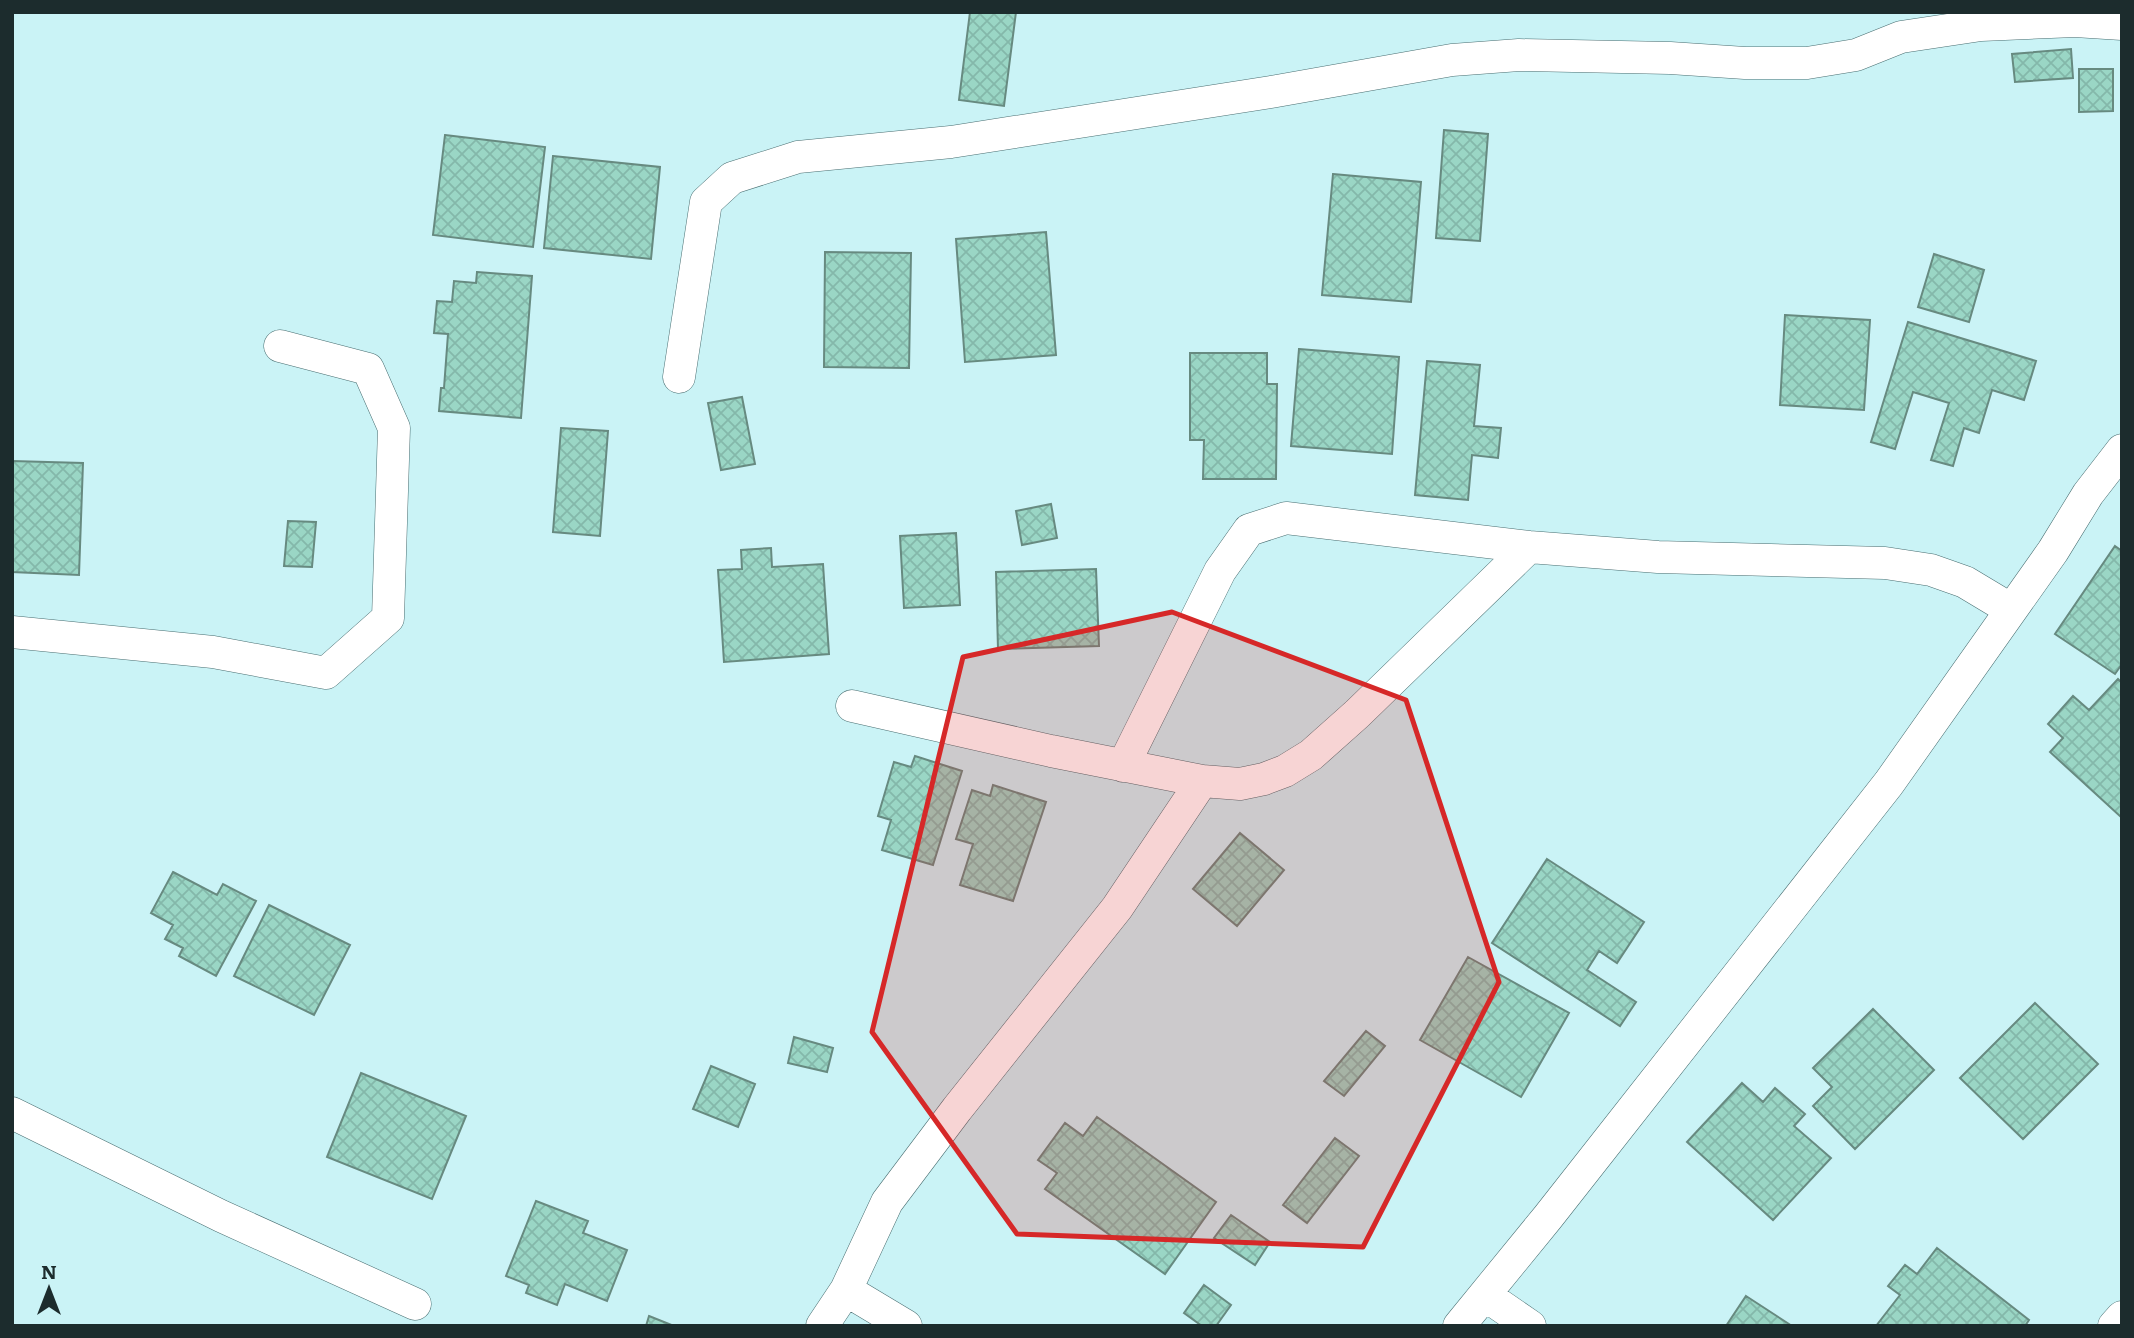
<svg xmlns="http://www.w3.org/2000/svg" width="2134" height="1338" viewBox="0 0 2134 1338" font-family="Literata,serif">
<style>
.building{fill:url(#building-cross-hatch);stroke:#678a80;stroke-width:2}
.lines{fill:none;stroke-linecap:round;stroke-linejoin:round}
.street-casing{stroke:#496e71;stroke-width:33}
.street{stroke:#fff;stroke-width:32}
.marked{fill:#d62828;fill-opacity:0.2;stroke:#d62828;stroke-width:5;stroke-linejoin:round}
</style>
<defs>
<pattern id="building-cross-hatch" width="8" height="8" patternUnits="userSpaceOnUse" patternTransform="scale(1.75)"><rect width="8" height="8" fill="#9ad6c5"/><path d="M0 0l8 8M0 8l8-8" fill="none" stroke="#84b8aa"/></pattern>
</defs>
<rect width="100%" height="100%" fill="#caf3f6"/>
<path class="building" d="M970,12H1016L1004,106L959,100Z
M2071,49L2073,78L2015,82L2012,54Z
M2079,69H2113V111L2079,112Z
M1444,130L1488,134L1480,241L1436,238Z
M445,135L545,147L533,247L433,235Z
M553,156L660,167L651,259L544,248Z
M1333,174L1421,182L1411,302L1322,295Z
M1046,232L1056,355L965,362L956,239Z
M825,252L911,253L909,368L824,367Z
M1934,254L1984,270L1969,322L1918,307Z
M477,272L532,276L521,418L439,411L441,388H444L448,334L434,333L437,301L452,302L454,281L476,283Z
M1785,315L1870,320L1864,410L1780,405Z
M1908,322L2036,361L2024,400L1992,390L1979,433L1964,428L1953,466L1931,460L1949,403L1913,392L1895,449L1871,442Z
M1299,349L1399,357L1392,454L1291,446Z
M1190,353H1267V384H1277L1276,479H1203L1204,440H1190Z
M1427,361L1480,365L1474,426L1501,428L1498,458L1472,455L1468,500L1415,495Z
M742,397L755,464L721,470L708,403Z
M561,428L608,431L600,536L553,532Z
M12,461L83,463L79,575L12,572Z
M1051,504L1057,538L1022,545L1016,511Z
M288,521L316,522L312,567L284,566Z
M956,533L960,605L904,608L900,536Z
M2115,546L2122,551V664L2115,674L2055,634Z
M771,548L772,567L823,564L829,654L724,662L718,570L742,569L741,550Z
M1096,569L1099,646L998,649L996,572Z
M2118,679L2122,683L2121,817L2050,752L2063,738L2048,724L2073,696L2089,710Z
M915,756L962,771L933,865L882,850L891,820L878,816L894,762L911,767Z
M993,785L1046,802L1013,901L960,885L973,844L956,839L972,790L990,796Z
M1240,833L1284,870L1237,926L1193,889Z
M1547,859L1644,922L1617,963L1599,951L1587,970L1636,1002L1620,1026L1492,943Z
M173,872L217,895L223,884L256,901L216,976L179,956L183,948L165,939L173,925L151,913Z
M269,905L350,945L314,1015L234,976Z
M1468,957L1569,1013L1521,1097L1420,1040Z
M2035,1003L2098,1064L2023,1139L1960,1078Z
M1873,1009L1934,1070L1855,1149L1813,1106L1832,1087L1813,1068Z
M1366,1031L1385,1046L1344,1096L1324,1081Z
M794,1037L833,1048L827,1072L788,1063Z
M711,1066L755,1084L738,1127L693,1109Z
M361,1073L466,1116L432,1199L327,1157Z
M1742,1083L1763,1102L1775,1088L1805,1114L1794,1126L1831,1158L1773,1220L1687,1142Z
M1097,1117L1216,1202L1165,1274L1045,1189L1057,1173L1038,1160L1065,1123L1083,1136Z
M1335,1138L1359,1156L1307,1223L1283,1205Z
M536,1201L588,1221L583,1233L627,1250L607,1301L565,1284L557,1305L526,1293L529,1285L506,1276Z
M1231,1215L1270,1242L1255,1265L1214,1238Z
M1937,1248L2029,1320L2025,1326H1876L1900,1295L1888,1286L1905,1265L1917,1274Z
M1204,1285L1231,1305L1216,1326H1202L1184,1313Z
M1746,1296L1792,1326H1726Z
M649,1316L674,1326H646Z"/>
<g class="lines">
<defs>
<path id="street" d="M679,377L706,202L732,178L798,157L951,142L1271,92L1452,60L1519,55L1670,58L1745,63H1807L1856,55L1901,37L1981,25L2075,21L2122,24
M12,632L213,652L326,673L388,618L394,428L368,369L280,346
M852,706L1051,751L1202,781L1240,784L1264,779L1285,771L1311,755L1357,714L1529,547
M1123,766L1220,571L1249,530L1286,518L1529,547L1658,557L1885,563L1931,570L1965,582L2010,609
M12,1113L221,1216L415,1304
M846,1290L906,1326
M1485,1295L1530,1326
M822,1326L846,1290L887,1202L957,1109L1117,908L1202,781
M1459,1326L1548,1217L1889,783L2053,551L2088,494L2122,450
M2114,1326L2122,1317"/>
</defs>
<use href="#street" class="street-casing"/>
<use href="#street" class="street"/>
</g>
<path class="marked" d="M1172,612L1406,700L1499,982L1363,1247L1017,1234L872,1032L963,657Z"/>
<rect width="2134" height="1338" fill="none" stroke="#1c2c2d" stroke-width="28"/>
<g transform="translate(49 1289)" stroke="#caf3f6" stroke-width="5" paint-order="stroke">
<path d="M0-5L12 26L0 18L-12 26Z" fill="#1c2c2d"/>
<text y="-10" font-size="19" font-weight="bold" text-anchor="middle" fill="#1c2c2d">N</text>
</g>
</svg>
